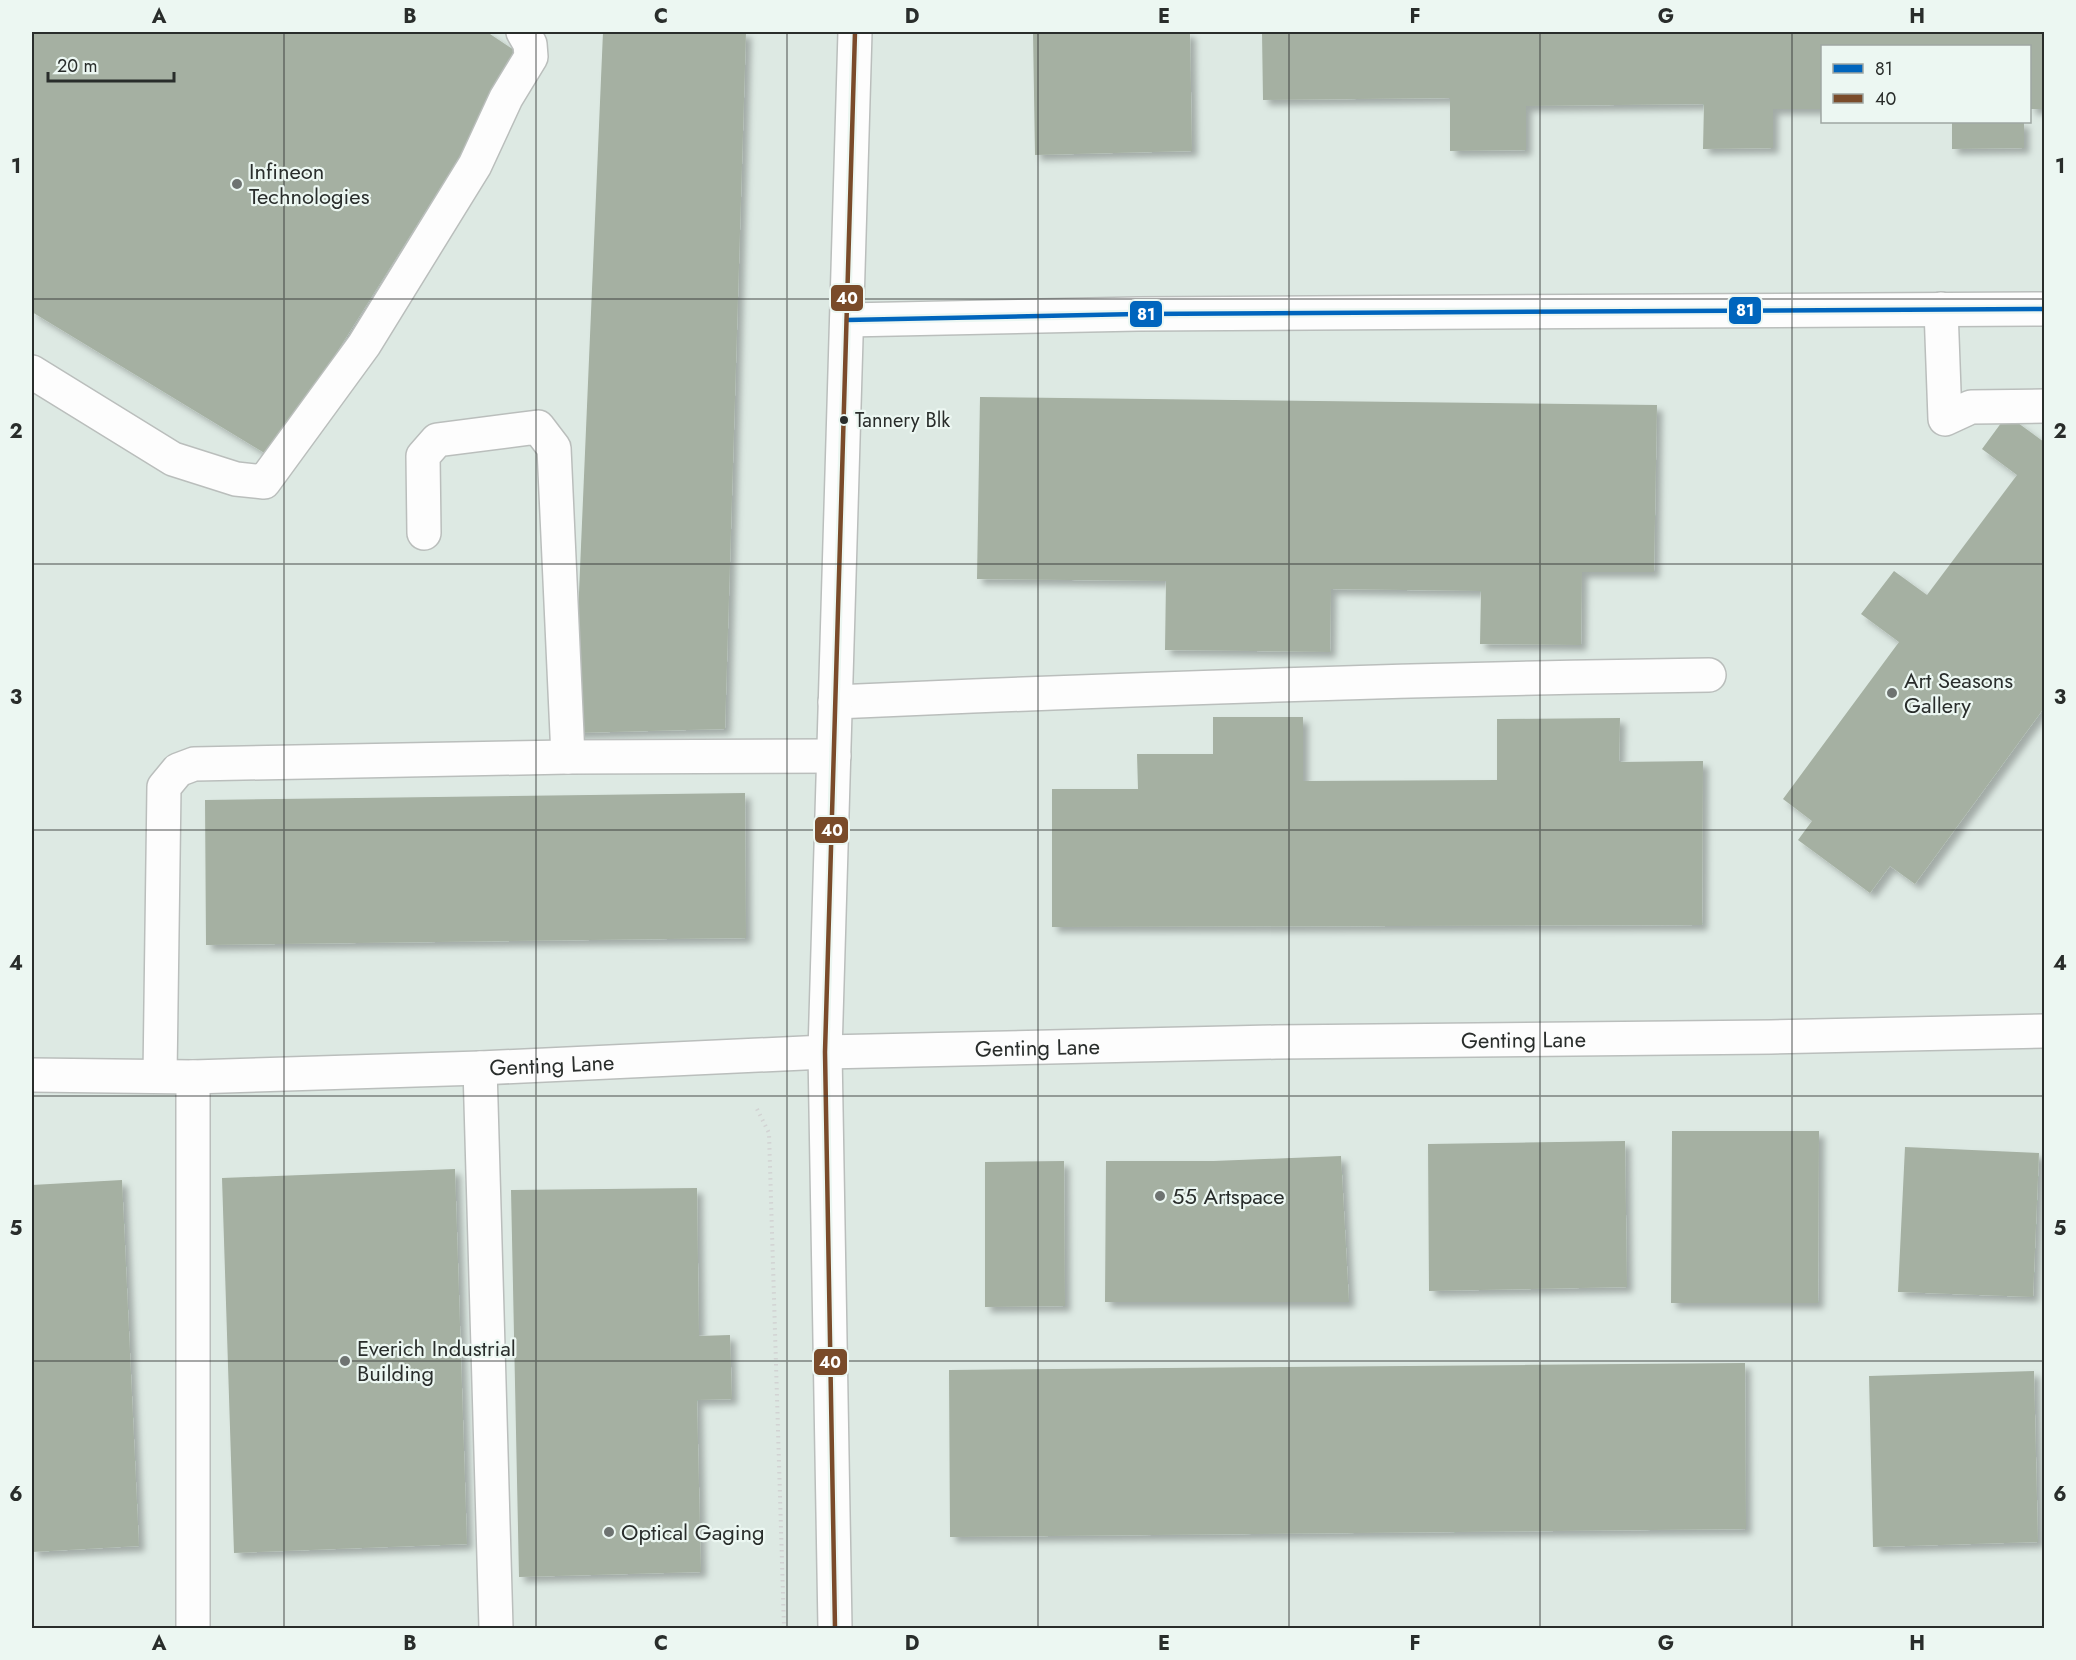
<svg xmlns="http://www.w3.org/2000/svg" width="2076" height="1660" viewBox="0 0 2076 1660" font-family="Jost,sans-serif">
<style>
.built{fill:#dde9e3;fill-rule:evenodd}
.building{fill:#a5b0a2;filter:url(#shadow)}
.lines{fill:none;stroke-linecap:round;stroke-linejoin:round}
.minor-casing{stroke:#babebc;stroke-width:36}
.path{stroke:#d2d3d3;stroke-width:4;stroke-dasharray:1.5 4.5;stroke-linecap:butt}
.minor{stroke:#fdfdfd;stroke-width:33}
.bus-1-casing{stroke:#ecf7f2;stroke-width:9}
.bus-2-casing{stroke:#ecf7f2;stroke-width:9}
.bus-1{stroke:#0065bd;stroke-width:4.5}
.bus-2{stroke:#7a4b2a;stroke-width:4.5}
.grid{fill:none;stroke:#292d2b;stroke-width:1.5;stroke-opacity:0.55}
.poi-dot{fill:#6e7371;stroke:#ecf7f2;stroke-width:2}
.bus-dot{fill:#292d2b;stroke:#ecf7f2;stroke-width:2}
.labels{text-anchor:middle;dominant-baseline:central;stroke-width:4.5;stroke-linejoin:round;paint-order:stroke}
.bus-label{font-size:20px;fill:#292d2b;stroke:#ecf7f2;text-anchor:start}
.poi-label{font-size:22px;fill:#292d2b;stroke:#ecf7f2;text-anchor:start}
.street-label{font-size:22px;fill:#292d2b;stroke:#ecf7f2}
.line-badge{stroke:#ecf7f2;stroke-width:2}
.badge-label{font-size:16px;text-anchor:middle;font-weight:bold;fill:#fff}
.neatline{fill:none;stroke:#292d2b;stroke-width:2}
.grid-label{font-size:20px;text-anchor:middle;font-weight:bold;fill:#292d2b}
</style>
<defs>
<filter id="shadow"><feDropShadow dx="5.5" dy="5.5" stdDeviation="3" flood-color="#0004"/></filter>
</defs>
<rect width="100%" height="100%" fill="#eff4f2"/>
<path class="built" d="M32,32H2044V1628H32ZM1822,46H2030V122H1822Z"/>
<path class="building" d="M34,32H487L523,56L271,457L32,312V36Z
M603,32H746L725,729L573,733Z
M1033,32H1190L1192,151L1035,155Z
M1262,32H2044V109H2030V46H1822V109H1773V148L1703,149L1704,104L1526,106V150L1450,151V98L1263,100Z
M1952,122H2024V148L1952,149Z
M980,397L1657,405L1654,572H1582L1581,645L1480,644L1481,591L1331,589L1330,652L1165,650L1166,581L977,579Z
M2007,415L2044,442V708L1915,884L1890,866L1870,893L1798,840L1812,821L1783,799L1899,642L1861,614L1894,571L1927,595L2017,475L1982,449Z
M1213,717H1303V781L1497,780V719L1620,718L1619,762L1703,761L1702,925L1052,927V789H1138L1137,754H1213Z
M745,793L746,938L206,945L205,800Z
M1672,1131H1819L1818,1303H1671Z
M1625,1141L1627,1287L1429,1291L1428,1144Z
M1905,1147L2039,1153L2033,1297L1898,1292Z
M1341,1156L1349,1302H1105L1106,1161H1213Z
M1064,1161L1065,1306L985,1307V1162Z
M455,1169L467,1544L234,1553L222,1178Z
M122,1180L139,1546L32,1552V1185Z
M697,1188L699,1336L730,1335L732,1399L697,1400L701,1572L519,1577L511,1190Z
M1745,1363L1746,1529L950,1537L949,1370Z
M2034,1371L2038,1542L1873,1547L1869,1376Z"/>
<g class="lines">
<defs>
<g id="minor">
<path d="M1941,309L1945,419L1971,407L2044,406"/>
<path d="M847,320L1138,314L2044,309"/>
<path d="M32,372L173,459L236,479L264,482L364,345L475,165L506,98L531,57L530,44L523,32"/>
<path d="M424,533L423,456L437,440L538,427L554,448L568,757"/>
<path d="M835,702C1127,689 1417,679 1709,675"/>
<path d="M480,1068L496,1628"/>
<path id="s1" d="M32,1075L193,1077L480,1068L825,1052L1276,1042L1771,1037L2044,1031"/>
<path d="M160,1076L164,787L178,770L194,764L568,757L834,756"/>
<path d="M193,1077V1628"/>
<path d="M835,1628L825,1052L855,32"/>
</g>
</defs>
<use href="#minor" class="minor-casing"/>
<path class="path" d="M757,1109L769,1133L784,1628"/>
<use href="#minor" class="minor"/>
<defs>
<path id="bus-1" d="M847,320L1138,314L2044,309"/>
<path id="bus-2" d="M835,1628L825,1052L855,32"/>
</defs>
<use href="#bus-1" class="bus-1-casing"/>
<use href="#bus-2" class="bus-2-casing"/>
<use href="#bus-1" class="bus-1"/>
<use href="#bus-2" class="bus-2"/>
</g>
<path class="grid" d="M284,32V1628M536,32V1628M787,32V1628M1038,32V1628M1289,32V1628M1540,32V1628M1792,32V1628M32,299H2044M32,564H2044M32,830H2044M32,1096H2044M32,1361H2044"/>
<g class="poi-dot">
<circle cx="237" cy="184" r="6"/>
<circle cx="1892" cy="693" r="6"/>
<circle cx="1160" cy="1196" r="6"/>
<circle cx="345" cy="1361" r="6"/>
<circle cx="609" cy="1532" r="6"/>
</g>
<circle class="bus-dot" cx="844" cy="420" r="5"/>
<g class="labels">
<g class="bus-label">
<text x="855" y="420">Tannery Blk</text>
</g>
<g class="poi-label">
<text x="249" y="171">Infineon<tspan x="249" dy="25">Technologies</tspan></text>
<text x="1904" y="680">Art Seasons<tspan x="1904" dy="25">Gallery</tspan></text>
<text x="1172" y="1196">55 Artspace</text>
<text x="357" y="1348">Everich Industrial<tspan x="357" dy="25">Building</tspan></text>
<text x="621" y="1532">Optical Gaging</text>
</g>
<g class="street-label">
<text stroke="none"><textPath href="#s1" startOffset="1492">Genting Lane</textPath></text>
<text stroke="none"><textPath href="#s1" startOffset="1006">Genting Lane</textPath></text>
<text stroke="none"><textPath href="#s1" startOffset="520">Genting Lane</textPath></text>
</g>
</g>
<g class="line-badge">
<rect x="830" y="284" width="34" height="28" rx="6" fill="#7a4b2a"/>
<rect x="1728" y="296" width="34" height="29" rx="6" fill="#0065bd"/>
<rect x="1129" y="300" width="34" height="28" rx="6" fill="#0065bd"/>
<rect x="814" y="816" width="35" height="28" rx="6" fill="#7a4b2a"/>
<rect x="813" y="1348" width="35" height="28" rx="6" fill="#7a4b2a"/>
</g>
<g class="badge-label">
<text x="847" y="304">40</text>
<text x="1745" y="316">81</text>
<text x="1146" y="320">81</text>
<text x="832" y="836">40</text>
<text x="830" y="1368">40</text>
</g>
<rect width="2076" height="1660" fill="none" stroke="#ecf7f2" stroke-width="66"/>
<rect x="1821" y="45" width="210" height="78" fill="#ecf7f2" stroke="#9ea6a2" stroke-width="1.5"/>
<rect x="1833" y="64" width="30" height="9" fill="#0065bd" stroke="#9ea6a2" stroke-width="1.5"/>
<text x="1875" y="75" font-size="18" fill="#292d2b">81</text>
<rect x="1833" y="94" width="30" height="9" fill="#7a4b2a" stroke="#9ea6a2" stroke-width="1.5"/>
<text x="1875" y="105" font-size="18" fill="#292d2b">40</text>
<path d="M48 72v9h126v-9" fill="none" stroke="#292d2b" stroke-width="3"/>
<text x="57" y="72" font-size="18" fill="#292d2b" stroke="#ecf7f2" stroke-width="4.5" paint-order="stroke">20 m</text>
<rect x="33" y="33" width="2010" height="1594" class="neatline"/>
<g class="grid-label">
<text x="159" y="23">A</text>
<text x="410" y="23">B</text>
<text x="661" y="23">C</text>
<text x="912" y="23">D</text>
<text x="1164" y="23">E</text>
<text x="1415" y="23">F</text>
<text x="1666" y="23">G</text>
<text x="1917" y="23">H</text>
<text x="16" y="173">1</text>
<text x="2060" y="173">1</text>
<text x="16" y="438">2</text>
<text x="2060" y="438">2</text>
<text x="16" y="704">3</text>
<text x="2060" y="704">3</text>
<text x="16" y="970">4</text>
<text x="2060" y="970">4</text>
<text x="16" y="1235">5</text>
<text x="2060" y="1235">5</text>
<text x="16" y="1501">6</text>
<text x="2060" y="1501">6</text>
<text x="159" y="1650">A</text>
<text x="410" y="1650">B</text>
<text x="661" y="1650">C</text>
<text x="912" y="1650">D</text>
<text x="1164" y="1650">E</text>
<text x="1415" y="1650">F</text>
<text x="1666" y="1650">G</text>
<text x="1917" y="1650">H</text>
</g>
</svg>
